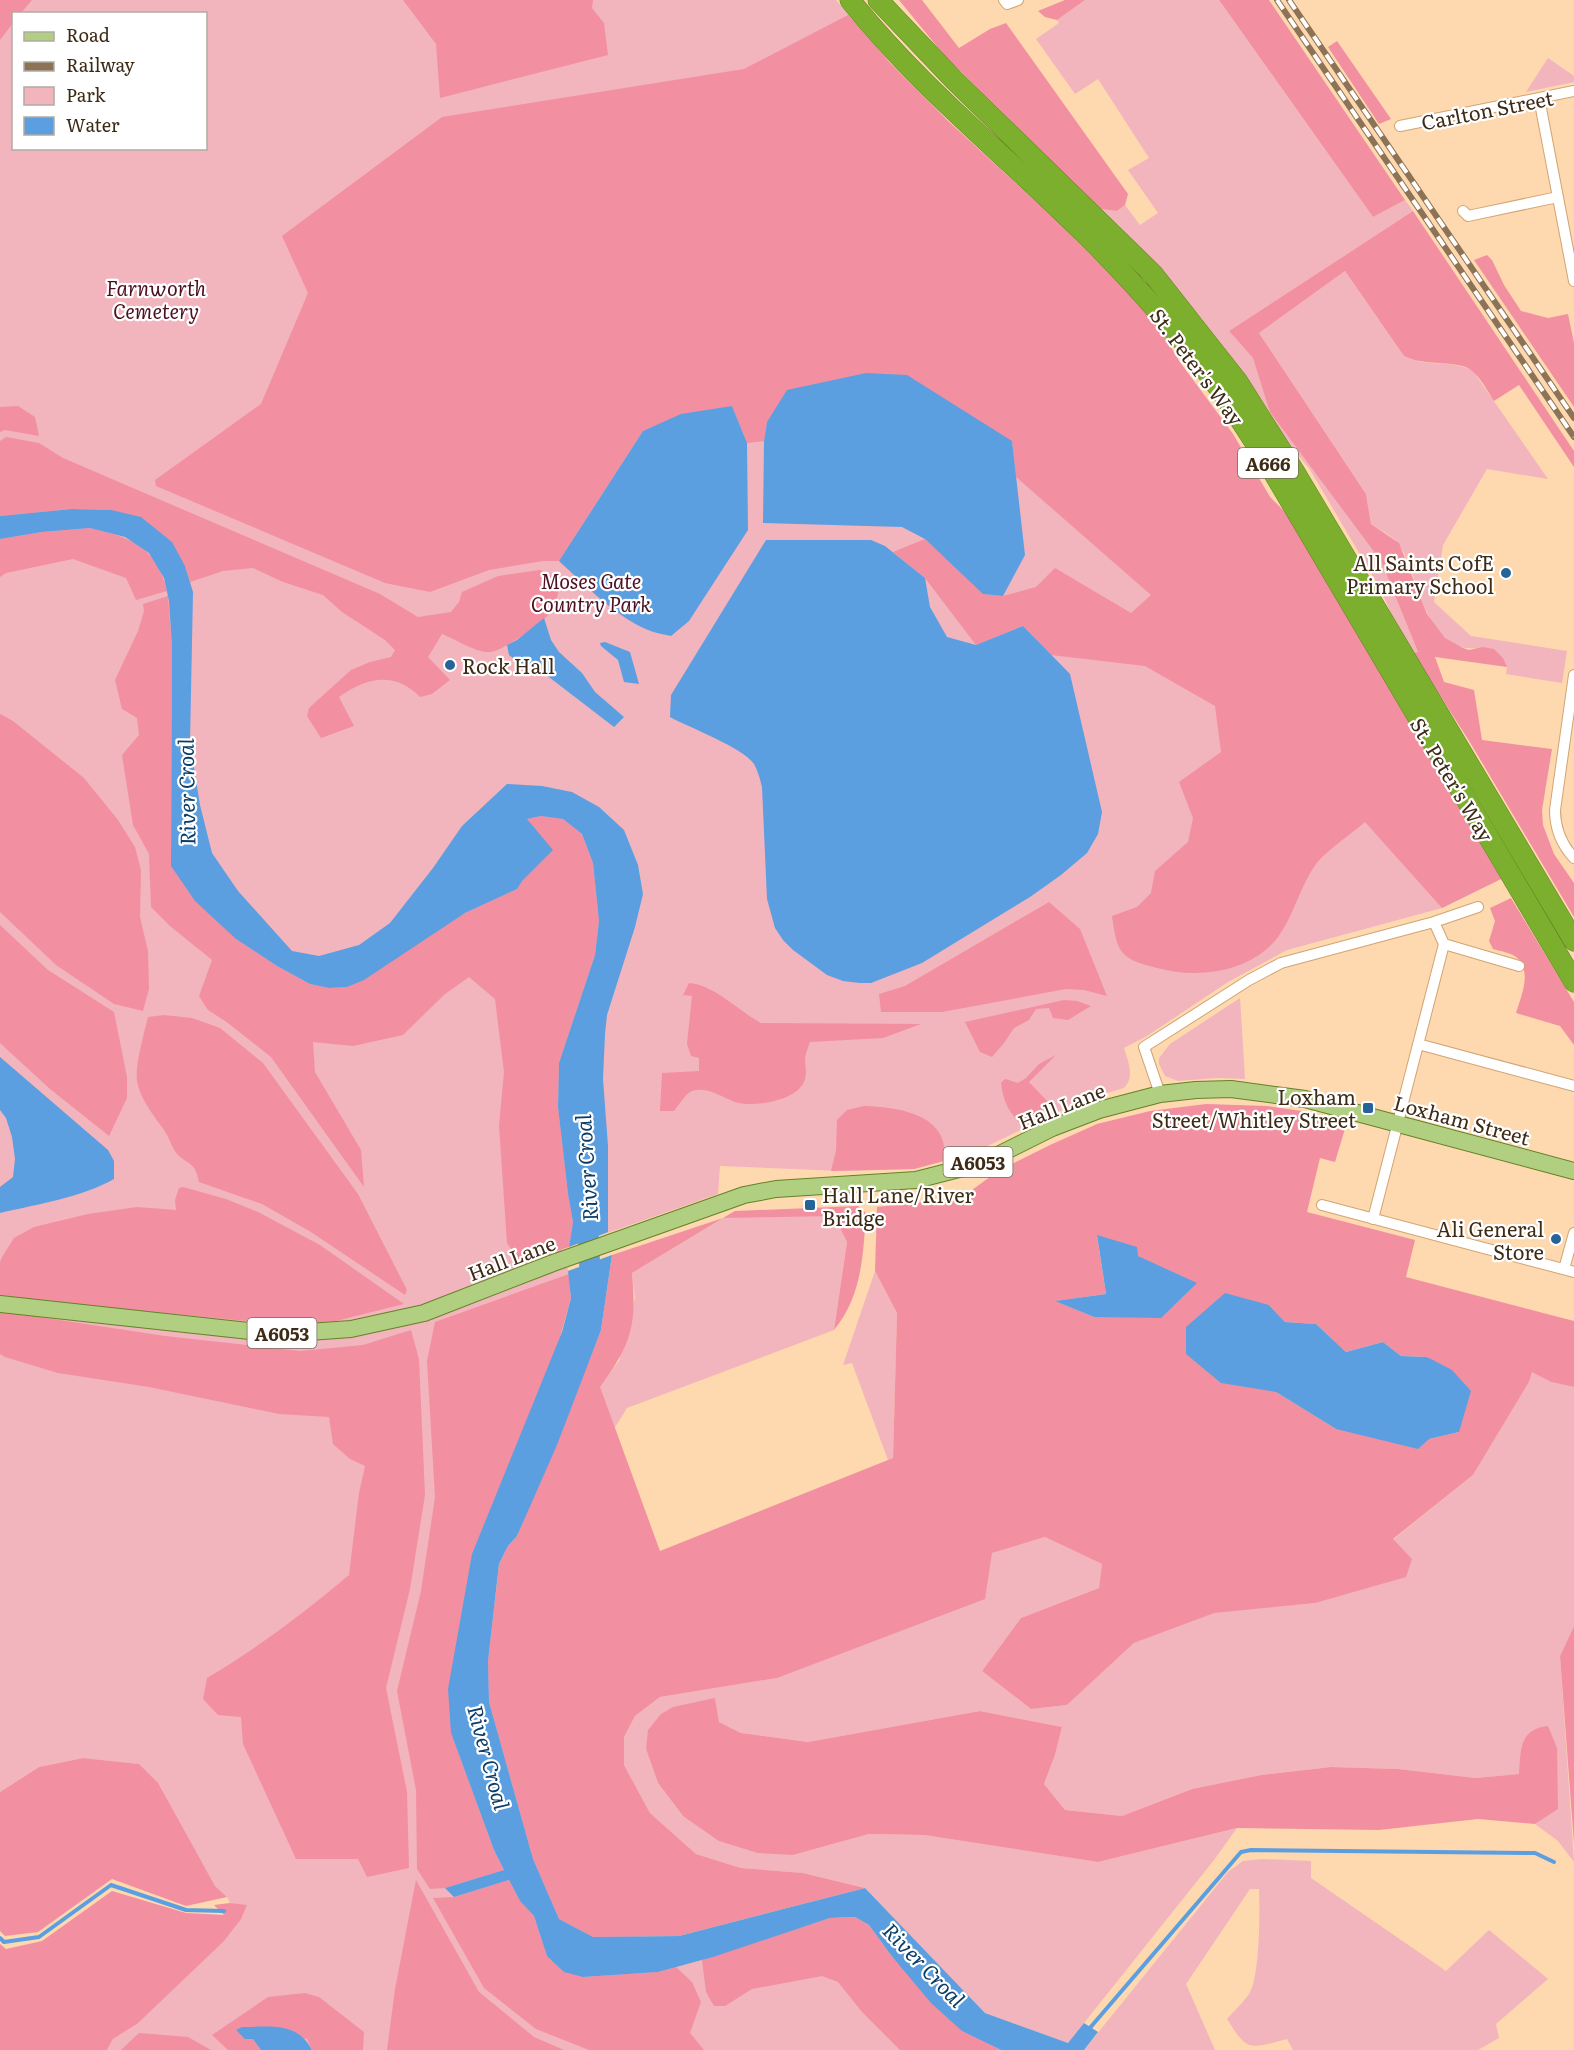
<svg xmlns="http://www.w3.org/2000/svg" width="1574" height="2050" viewBox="0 0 1574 2050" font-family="Literata,serif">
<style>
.green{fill:#f2b4bd;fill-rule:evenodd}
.forest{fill:#f290a1;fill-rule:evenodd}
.water{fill:#5b9fe1}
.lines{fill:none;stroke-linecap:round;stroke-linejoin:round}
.stream{stroke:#5b9fe1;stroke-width:4}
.river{stroke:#5b9fe1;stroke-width:21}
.street-casing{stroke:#d1a472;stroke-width:12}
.primary-casing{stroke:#668125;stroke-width:18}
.highway-casing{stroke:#668125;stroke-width:21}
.street{stroke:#fff;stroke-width:10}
.primary{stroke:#b0cf81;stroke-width:16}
.highway{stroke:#7caf2d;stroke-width:20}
.rail-casing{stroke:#8d7356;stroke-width:6}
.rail{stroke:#fff;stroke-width:4;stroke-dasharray:11;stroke-linecap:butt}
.poi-dot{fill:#266399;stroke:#fff;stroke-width:2}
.labels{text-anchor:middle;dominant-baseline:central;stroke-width:4.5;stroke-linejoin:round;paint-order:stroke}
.shield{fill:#fff;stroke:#776b5c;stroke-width:1.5}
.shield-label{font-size:18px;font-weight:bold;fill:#3d2b16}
.street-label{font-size:20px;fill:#3d2b16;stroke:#fff}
.park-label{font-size:20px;font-style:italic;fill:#4c1020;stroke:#fff}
.poi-label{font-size:20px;fill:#3d2b16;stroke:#fff;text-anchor:end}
.water-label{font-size:21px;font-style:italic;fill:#0a3d68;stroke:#fff}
</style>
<rect width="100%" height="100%" fill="#fed8af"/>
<path class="green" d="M0,0H836L891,64L948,121L1058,222L1160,328L1179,361L1233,434L1270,497L1291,518L1501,879L1442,908L1287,950L1228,982L1147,1036L1124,1048C1128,1061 1135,1077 1124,1088L1083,1100L975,1152L914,1169L841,1171L720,1166L718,1194L562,1249L569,1274L472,1554L658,1972L713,1957L830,1918L995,2048L1001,2050H107L113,2039L137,2024L247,1906L230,1903L227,1897L215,1886L188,1839L138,1764L83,1758L39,1767L0,1792ZM14,14H206V148H14Z
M1085,0H1219L1373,217L1405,200L1413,211L1229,331L1253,358L1259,373L1360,531L1381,561L1418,652L1413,653L1395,623L1381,590L1309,468L1290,446L1270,412L1237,364L1199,315L1158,269L1100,209L1117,211L1125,205L1140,225L1158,213L1128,170L1149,158L1098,79L1075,94L1036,39L1059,23L1057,20Z
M1548,58L1574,76V82L1526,92Z
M1345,271L1404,356C1426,368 1452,359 1473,371L1548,479L1487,469L1443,545L1434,602L1471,636L1567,651L1562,683L1506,674L1507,667L1482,647C1426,659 1421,580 1400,546C1395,537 1380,530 1371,524L1366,494L1259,333Z
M1240,998L1245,1079L1217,1078L1178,1081L1165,1076L1159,1064V1058L1170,1044Z
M794,1215L834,1216L847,1242L834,1330L627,1408L614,1429L599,1387L619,1361L635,1298L632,1273L723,1218Z
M875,1271L897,1313L893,1458L888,1460L852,1363L843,1365Z
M1532,1371L1551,1382L1574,1387V1626L1560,1656L1574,1862L1558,1841L1535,1824L1558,1808L1519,1774L1476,1778L1398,1769L1331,1767L1261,1775L1192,1789L1122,1816L1065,1810L1044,1784L1055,1755L1062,1727L980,1711L808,1742L741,1733L719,1722L715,1699L646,1749L658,1783L683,1816L793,1855L869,1834L924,1835L1098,1862L1237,1828L1214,1860L1068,2043L985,2013L865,1888L803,1873L741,1868L696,1854L650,1813L624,1765V1737L635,1716L660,1697L777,1678L992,1553L1045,1537L1102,1564L1099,1588L1021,1618L982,1671L1031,1709L1067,1705L1134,1643L1214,1612L1315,1603L1473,1475L1529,1382Z
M1262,1859L1311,1861V1878L1446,1971L1489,1930L1548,1979L1496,2024L1499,2038L1478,2050H1293L1287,2039C1246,2050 1247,2050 1227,2019C1234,2011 1243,2003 1249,1994C1260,1977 1260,1911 1259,1889H1250L1186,1984L1215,2050H1084L1228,1872L1243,1861Z"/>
<path class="forest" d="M0,0H32L21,13L14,14L13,23L0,40Z
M403,0H593L592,8L604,23L608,55L440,98L436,44Z
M899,0H922L959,48L990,29L1006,23L1128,194L1125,205L1117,211L1100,209L944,55Z
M1065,0H1085L1057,20L1045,17L1038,11Z
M1219,0H1269L1405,200L1373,217Z
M848,15L891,64L948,121L1058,222L1119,283L1160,328L1179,361L1233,434L1270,497L1291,518L1501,879L1442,908L1365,822C1351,834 1326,851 1316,864C1300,886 1294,915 1278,937C1251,973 1197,979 1157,968C1120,959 1117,953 1112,916L1137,907L1151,893L1155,871L1188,842L1193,818L1179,782L1221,752L1215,706L1145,666L1051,655L1023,626L976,645L925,578L893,552L925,539L984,594L1003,596L1036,587L1055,568L1131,613L1151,595L1016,477L1012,441L767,422L764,441L747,443L732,406L643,431L559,561H543L489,570L430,592L385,583L156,486L155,480L261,404L308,293L282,236L442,117L744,69Z
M1337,41L1391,119L1379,124L1328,47Z
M1413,211L1574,451V467L1519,385L1494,401C1488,392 1481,378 1472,371C1459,359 1424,367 1404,356L1345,271L1259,333L1366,494L1371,524L1399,543L1427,614L1445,638L1463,648L1469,650L1482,647L1494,649L1503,658L1507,667L1435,657L1444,682L1474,690L1482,740L1552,749L1542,810L1543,825L1554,854L1574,883V917L1471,744L1413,653L1418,652L1381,561L1270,412L1253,358L1229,331Z
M1487,255L1492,260L1504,285L1521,311L1548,318L1568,314L1574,343V407L1474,260Z
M18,406L35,417L39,436L5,430L0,432V407Z
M6,437L39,443L63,458L380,594L418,617L451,612L459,602L462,592L498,576L540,570L551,575L559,583C559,594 556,605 549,614C541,624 503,651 490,652C476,653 455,639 442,634L428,657L450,680L432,694L420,697C395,671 366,677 339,697L354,726L321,738L307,716L309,708L351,670L370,662L391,657L395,650L385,640L342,612L323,595L283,582L253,568L223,571L190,582L185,566L111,510L72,509L0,516V441Z
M90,528C130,538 156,545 167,591L136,600L126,578L73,559L6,573L0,577V539L42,532Z
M168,596L172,647L171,866L236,939L277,966L310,984L329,988L347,987L465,913L517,889L523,880L527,819L541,816L563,819L582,834L593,863L599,921L595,955L559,1063L558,1107L568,1194L573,1222L569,1247L520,1263L507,1243L499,1126L504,1072L495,999L469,977L445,994L403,1035L353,1046L313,1042L315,1072L361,1150L364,1187L271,1057L228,1023L208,1010L199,996L212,960L170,926L151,907L149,854L133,825L122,755L139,735L137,718L122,709L115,680L138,631L144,611L143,604Z
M0,714L13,721L84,778L118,820L135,847L141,870L140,917L148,951L149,989L143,1011L114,1004L56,965L0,912Z
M1511,898L1574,1002V1045L1560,1026L1516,1013C1521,996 1533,971 1516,957C1511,953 1500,951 1493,949L1489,941L1495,921L1490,908Z
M1049,902L1080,929L1107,996L1084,990L1066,989L942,1012H881L879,994L905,986Z
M0,925L48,970L114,1012L127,1077V1098L109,1136L50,1089L0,1043Z
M689,983C713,984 740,1012 761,1023L921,1024L883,1038L810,1042C808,1048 805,1054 805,1060C805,1066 807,1073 805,1079C800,1099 763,1105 745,1104C727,1103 711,1085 692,1091C685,1094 679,1105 674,1111H660L662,1073L699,1071V1058L691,1056L687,1044L692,996L683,995Z
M1064,1000L1077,1001L1091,1006L1068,1020L1053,1018L1049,1008L1036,1009L1029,1020L1014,1028L1004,1043L992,1057L980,1052L965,1022Z
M164,1015L192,1018L220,1028L263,1063L358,1194L407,1290L405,1295L311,1232L262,1204L199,1182C195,1161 189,1166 177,1154C172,1148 169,1137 164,1130C154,1116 140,1099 137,1081C135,1065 144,1034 148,1017Z
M1056,1055L1029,1082L1049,1103L1036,1117L1021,1125C1009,1112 1003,1101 1001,1083L1005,1079L1018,1083L1026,1078L1039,1064Z
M1206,1104L1267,1106L1302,1111L1347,1122L1335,1162L1320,1158L1307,1212L1415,1240L1406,1277L1574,1321V1387L1551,1382L1532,1372L1529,1382L1473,1475L1393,1539L1412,1559L1406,1577L1315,1603L1214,1613L1134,1643L1067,1705L1031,1709L982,1671L1021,1618L1099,1588L1102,1564L1045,1537L992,1553L985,1599L777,1678L660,1697L635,1716L624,1737V1765L650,1813L696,1854L741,1868L803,1873L865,1888L679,1936L593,1937L559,1919L533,1859L489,1702L488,1661L499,1564L508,1546L517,1536L601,1330L612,1255L723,1218L735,1211L858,1206L866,1213C863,1256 862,1296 834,1330L847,1242L834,1216L723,1218L632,1273C637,1326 631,1345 600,1387L660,1551L893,1458L897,1313L875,1271L877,1207L961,1198L998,1171L1050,1145L1097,1124L1150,1111ZM1097,1236L1138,1256L1094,1317L1056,1301L1106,1294ZM1269,1305L1285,1322L1316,1324L1346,1352L1383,1342L1401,1356L1428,1357L1459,1432L1429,1439L1336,1429L1276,1392Z
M864,1106C898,1107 951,1114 944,1161L914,1169L831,1171L836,1151L837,1120L847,1110Z
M183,1187L226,1199L258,1212L320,1245L404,1304L336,1321L286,1325L0,1297V1262L2,1257L14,1238L34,1227L88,1214L137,1207L176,1210L175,1200L179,1188Z
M569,1274L571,1298L451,1733L494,1850L504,1870L445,1888L430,1889L417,1869L416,1790L397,1691L421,1591L435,1497L427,1361L435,1322Z
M0,1311L165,1336L300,1351L363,1345L411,1330L419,1359L425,1495L410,1589L386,1688L407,1792L409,1868L367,1877L358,1859H296L243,1744L241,1717L218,1715L203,1699L207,1678C258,1648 304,1613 349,1575L359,1493L365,1466L350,1459L333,1444L329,1417L279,1414L149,1387L58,1373L5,1357L0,1354Z
M1574,1626V1844L1560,1656Z
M715,1698L719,1722L741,1733L808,1742L980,1711L1062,1727L1055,1755L1044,1784L1065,1810L1122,1816L1192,1789L1261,1775L1331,1767L1398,1769L1476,1778L1519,1774C1521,1752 1518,1729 1548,1726L1557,1748L1558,1809L1535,1824L1478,1819L1379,1830L1237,1828L1098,1862L924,1835L869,1834L793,1855L758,1853L719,1841L683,1816L658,1783L646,1749L648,1730L661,1714L673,1707Z
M83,1758L139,1764L158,1783L215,1886L227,1897L186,1906L112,1879L38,1932L5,1936L0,1931V1792L39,1767Z
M416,1880L479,1992L534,2037L564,2050H387L395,1989Z
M509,1880L520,1901L534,1916L547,1956L583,1977L658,1972L676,1967L692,1982L701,2002L690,2033L704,2050H589L536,2029L484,1988L433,1898L454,1897Z
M112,1891L186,1913L224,1915L214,1905L230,1903L247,1905L241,1919L224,1941L137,2024L113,2039L107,2050H0V1944L6,1949L42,1941Z
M855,1917L869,1925L890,1954L962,2031L1001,2050H900L862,2012L838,1982L822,1976L752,1989L725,2006H714L706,1992L702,1960L830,1918Z
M305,1993L319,1997L364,2032L363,2050H312L307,2039L237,2030L245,2038L253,2039L261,2050H228L212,2035L268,1997Z
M139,2033L188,2037L211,2050H121Z"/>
<path class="water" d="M866,373L907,375L1012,441L1025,555L1003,596L983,594L925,539L902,527L763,523L764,441L767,422L787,390Z
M732,406L747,443L748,530L689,621L671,636C663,634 655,633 648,630C616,617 584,584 559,561L643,431L681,414Z
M72,509L111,510L141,517L172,542L185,566L193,592L190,742L200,805L212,853L238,891L292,951L319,956L359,945L390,923L433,868L462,826L507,784L542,786L572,792L599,807L624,830L638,865L643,894L635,927L607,1015L605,1034L603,1079L608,1146V1232L569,1247L573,1222L568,1194L558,1107L559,1063L595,955L599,921L593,863L582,834L563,819L541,816L527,819L553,850L523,880L517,889L465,913L364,980L347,987L329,988L310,984L277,966L236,939L195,901L171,866L172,647L169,601L164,578L149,553L125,537L90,528L42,532L0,539V516Z
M766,540H871L885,546L925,578L930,607L947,637L976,645L1023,626L1070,674L1102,812L1098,834L1087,853L1061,875L1030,897L922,963L871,983H860L843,981L827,975L793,950L783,940L775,928L767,899L762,787C760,779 758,771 754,764C742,747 690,728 670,717L671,695Z
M544,618L551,640L559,652L582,673L595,692L624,717L614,727L545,674L517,661L509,655L507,645L517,640Z
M605,642L630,652L639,684L624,682L618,660L601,646L600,643Z
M0,1057L108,1150L114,1161V1179C80,1198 38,1204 0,1213V1187L13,1177L15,1159L12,1137L6,1118L0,1110Z
M1097,1235L1137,1247L1138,1256L1197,1283L1161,1318L1094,1317L1055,1301L1106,1294Z
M612,1255L601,1330L557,1445L517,1536L508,1546L499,1564L488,1661L489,1702L533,1859L559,1919L593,1937L679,1936L865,1888L985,2013L1068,2043L1084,2023L1098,2032L1084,2050H1001L962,2031L931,2003L890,1954L869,1925L855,1917L830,1918L713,1957L658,1972L583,1977L564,1972L547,1956L534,1916L520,1901L509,1880L454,1897L445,1888L504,1870L494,1850L451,1733L448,1689L472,1554L562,1332L571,1298L568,1271Z
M1225,1293L1269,1305L1285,1322L1316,1324L1346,1352L1383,1342L1401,1356L1427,1357L1452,1370L1471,1391L1459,1432L1429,1439L1418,1449L1336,1429L1276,1392L1221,1383L1186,1354V1327Z
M242,2027C270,2027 297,2021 312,2050H261L253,2039H245L236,2030Z"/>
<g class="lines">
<path class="stream" d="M0,1938L4,1942L39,1937L111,1885L186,1910L224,1911
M1089,2029L1241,1852L1251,1850L1535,1853L1554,1862"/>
<path class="river" d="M587,1212L591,1291"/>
<defs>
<path id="street" d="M1004,0L1007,4L1018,0
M1539,98L1574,281
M1400,126L1574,91
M1463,211L1468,216L1558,197
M1574,675L1555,810C1555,828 1561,844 1574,858
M1444,944L1519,966
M1418,1044L1574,1086
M1160,1094L1144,1047L1249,980L1281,963L1434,922L1478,907
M1322,1205L1574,1272
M1373,1219L1444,944L1434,922
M1564,1269L1574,1233"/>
<path id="primary" d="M0,1304L268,1333H294L351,1329L424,1313L553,1263L744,1195L776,1189L916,1180L963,1168L996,1156L1052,1128L1099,1110L1160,1094L1196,1090L1231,1089L1305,1099L1574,1171"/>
<path id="highway" d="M850,0C920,88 1010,159 1089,238C1134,283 1178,332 1215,383C1232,406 1247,431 1263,455L1574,982
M878,0L954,80L1153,274L1238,382L1293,469L1574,941"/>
</defs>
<use href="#street" class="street-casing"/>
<use href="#primary" class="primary-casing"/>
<use href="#highway" class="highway-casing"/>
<use href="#street" class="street"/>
<use href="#primary" class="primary"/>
<use href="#highway" class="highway"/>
<defs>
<path id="rail" d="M1277,0L1574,437
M1289,0L1574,418"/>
</defs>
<use href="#rail" class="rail-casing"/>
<use href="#rail" class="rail"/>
</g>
<g class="poi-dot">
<circle cx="1506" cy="573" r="6"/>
<circle cx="450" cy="665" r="6"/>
<rect x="1362" y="1102" width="12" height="12" rx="3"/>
<rect x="804" y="1199" width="12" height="12" rx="3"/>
<circle cx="1556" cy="1239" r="6"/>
</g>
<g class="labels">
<g class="shield">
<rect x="1238" y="448" width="60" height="30" rx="4.5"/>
<rect x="943.5" y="1147" width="69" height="30" rx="4.5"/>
<rect x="247.5" y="1318" width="69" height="30" rx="4.5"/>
</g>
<g class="shield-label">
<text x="1268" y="463">A666</text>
<text x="978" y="1162">A6053</text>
<text x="282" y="1333">A6053</text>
</g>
<g class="street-label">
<text transform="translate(1487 109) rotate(-11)">Carlton Street</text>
<text transform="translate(1198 366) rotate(53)">St. Peter's Way</text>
<text transform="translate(1453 779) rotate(59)">St. Peter's Way</text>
<text transform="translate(1061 1105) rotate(-22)">Hall Lane</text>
<text transform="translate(1462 1119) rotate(15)">Loxham Street</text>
<text transform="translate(511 1257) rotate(-21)">Hall Lane</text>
</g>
<g class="park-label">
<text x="156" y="287">Farnworth<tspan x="156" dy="23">Cemetery</tspan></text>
<text x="591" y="580">Moses Gate<tspan x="591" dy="23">Country Park</tspan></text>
</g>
<g class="poi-label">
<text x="1494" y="562">All Saints CofE<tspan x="1494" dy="23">Primary School</tspan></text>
<text x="462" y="665" text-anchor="start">Rock Hall</text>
<text x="1356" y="1096">Loxham<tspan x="1356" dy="23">Street/Whitley Street</tspan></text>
<text x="822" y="1194" text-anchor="start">Hall Lane/River<tspan x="822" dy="23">Bridge</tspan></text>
<text x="1544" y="1228">Ali General<tspan x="1544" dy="23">Store</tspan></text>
</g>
<g class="water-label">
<text transform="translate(185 792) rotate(-91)">River Croal</text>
<text transform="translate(585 1168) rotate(-94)">River Croal</text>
<text transform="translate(490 1757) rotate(75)">River Croal</text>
<text transform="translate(925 1964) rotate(46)">River Croal</text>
</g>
</g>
<rect x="12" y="12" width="195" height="138" fill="#ffffff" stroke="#b1aaa2" stroke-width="1.5"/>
<rect x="24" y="32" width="30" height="9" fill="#b0cf81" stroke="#b1aaa2" stroke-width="1.5"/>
<text x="66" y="42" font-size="18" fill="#3d2b16">Road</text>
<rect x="24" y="62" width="30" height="9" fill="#8d7356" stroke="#b1aaa2" stroke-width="1.5"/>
<text x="66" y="72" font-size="18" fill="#3d2b16">Railway</text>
<rect x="24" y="87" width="30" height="18" fill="#f2b4bd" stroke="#b1aaa2" stroke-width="1.5"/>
<text x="66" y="102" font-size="18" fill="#3d2b16">Park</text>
<rect x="24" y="117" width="30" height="18" fill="#5b9fe1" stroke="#b1aaa2" stroke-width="1.5"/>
<text x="66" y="132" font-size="18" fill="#3d2b16">Water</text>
</svg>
